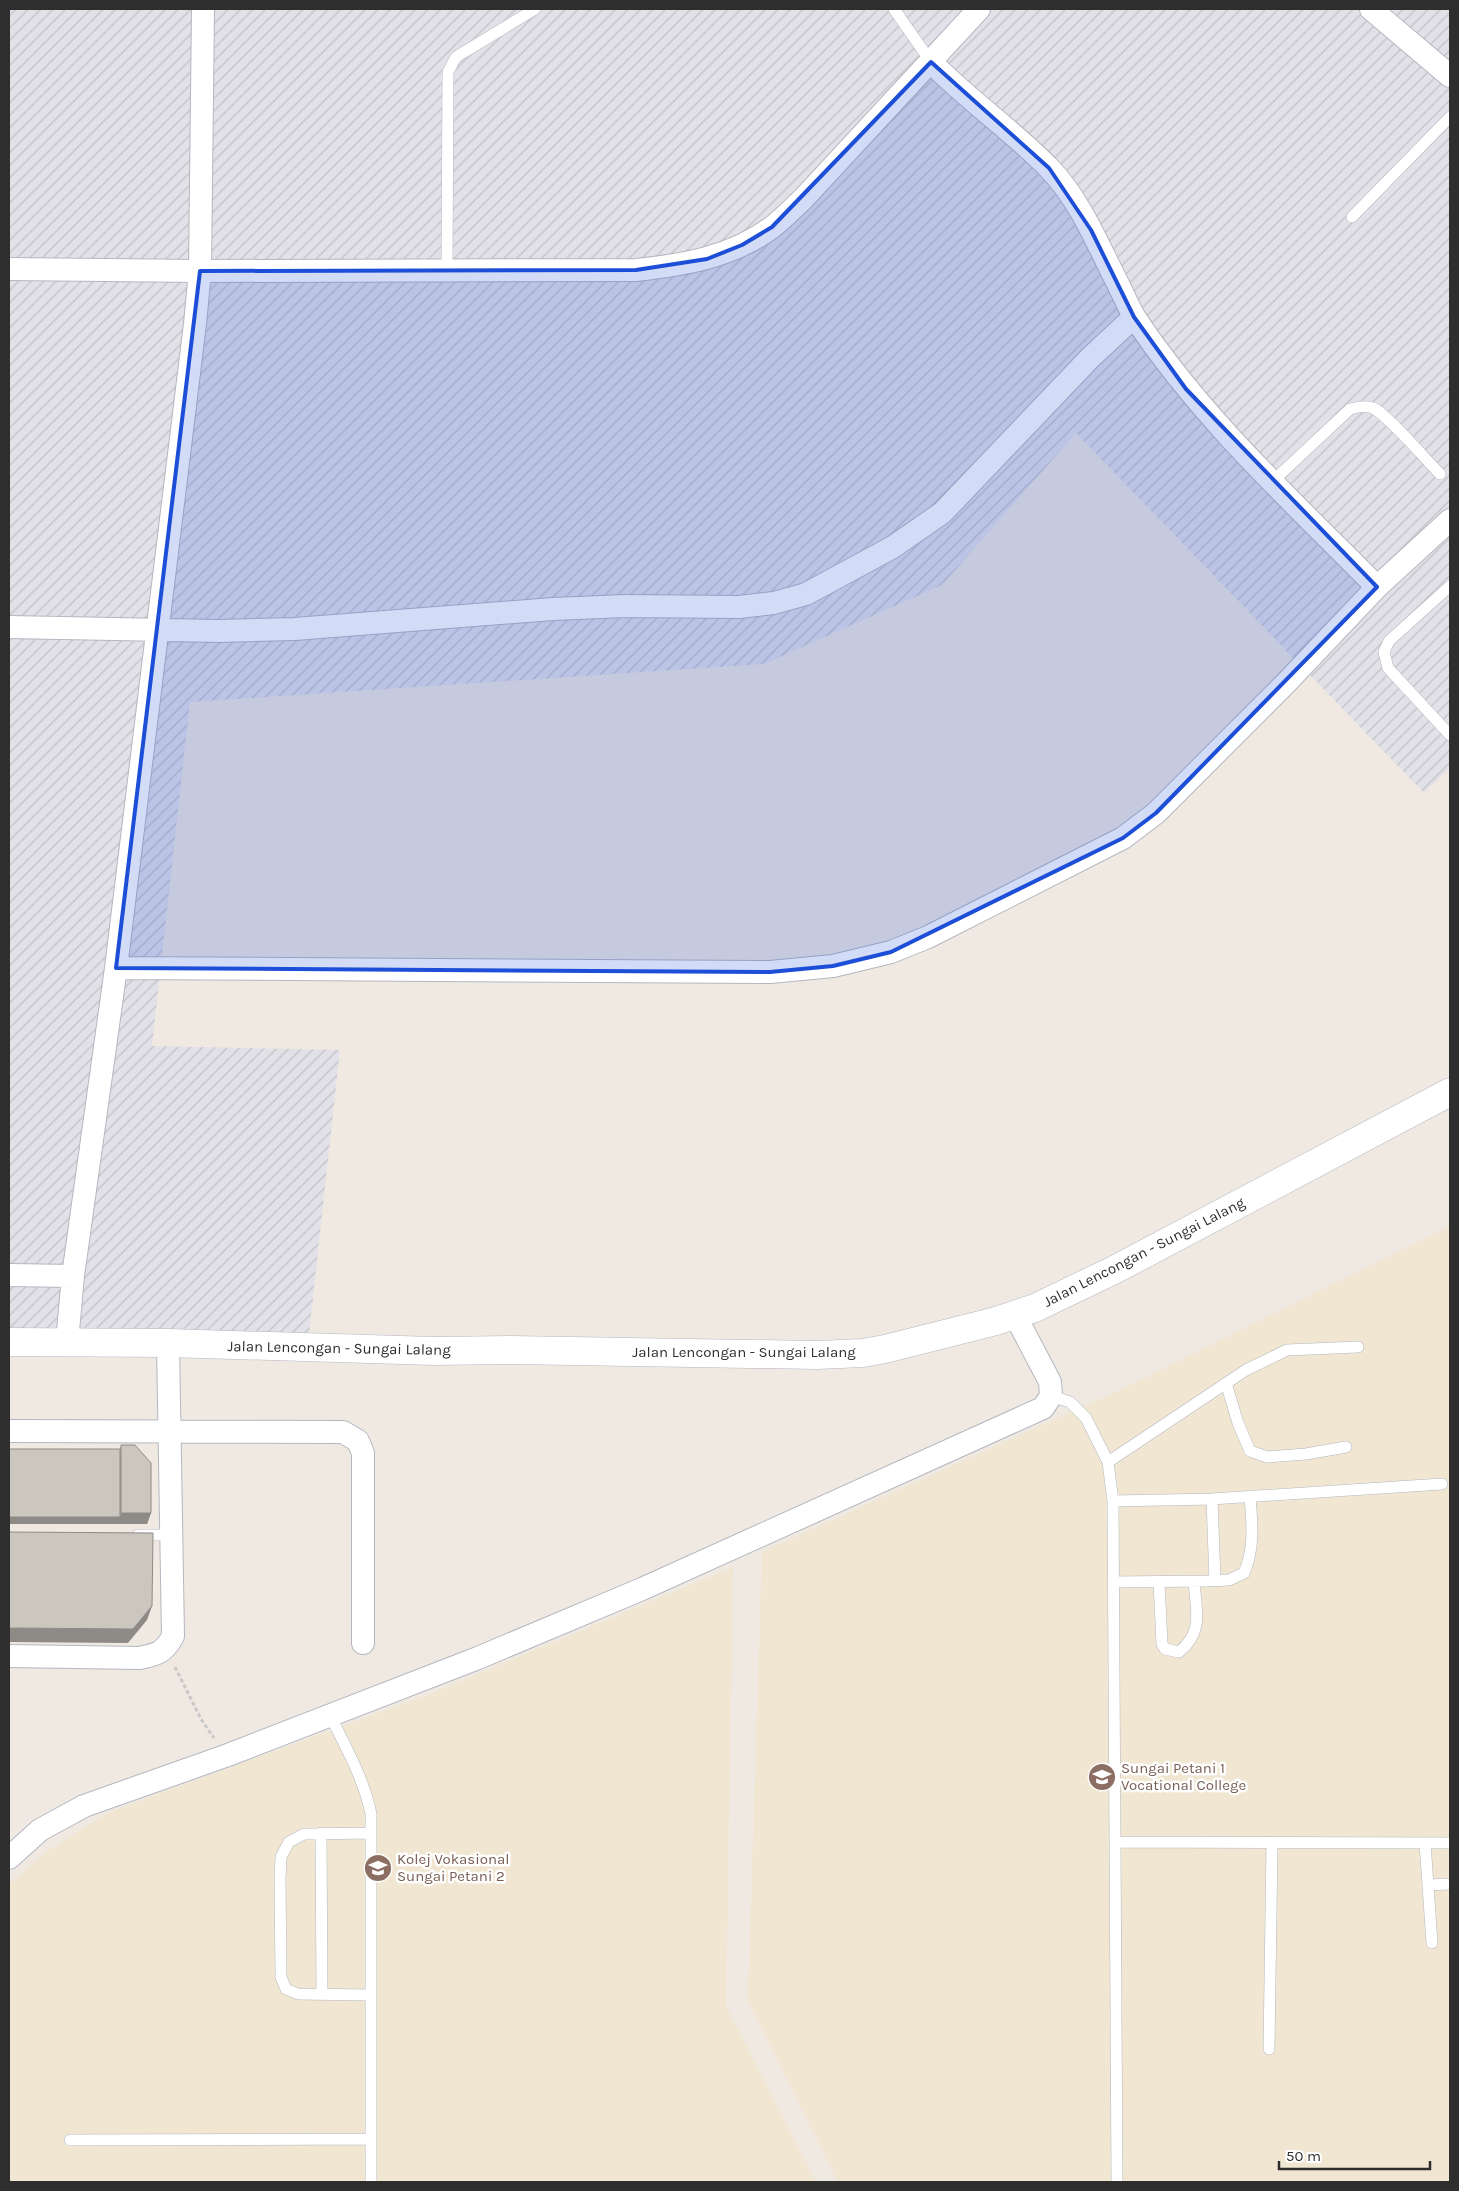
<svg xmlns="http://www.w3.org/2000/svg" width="1459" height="2191" viewBox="0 0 1459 2191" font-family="Karla,sans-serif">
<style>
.industrial{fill:url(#industrial-furrows)}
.education{fill:#f0e6d1}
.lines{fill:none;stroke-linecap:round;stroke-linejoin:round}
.service-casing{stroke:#b4b7c1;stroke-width:12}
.minor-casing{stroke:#b4b7c1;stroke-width:24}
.tertiary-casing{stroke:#b4b7c1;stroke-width:29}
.path{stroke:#c9c9c9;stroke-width:3;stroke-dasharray:4 2.5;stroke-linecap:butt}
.service{stroke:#fff;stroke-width:11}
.minor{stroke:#fff;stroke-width:22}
.tertiary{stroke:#fff;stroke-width:28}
.wall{fill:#afaba4}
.shaded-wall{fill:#8e8b86}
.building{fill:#cbc7bf;stroke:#8e8b86}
.marked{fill:#1d4ed8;fill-opacity:0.2;stroke:#1d4ed8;stroke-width:4;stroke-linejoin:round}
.labels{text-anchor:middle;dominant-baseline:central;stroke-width:5;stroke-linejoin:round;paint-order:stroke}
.street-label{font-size:15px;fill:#2e2e2e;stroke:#fff}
.education-label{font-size:15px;fill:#785e54;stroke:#fff;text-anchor:start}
</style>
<defs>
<pattern id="industrial-furrows" width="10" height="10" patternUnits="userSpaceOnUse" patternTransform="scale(1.25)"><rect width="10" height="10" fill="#e3e1e8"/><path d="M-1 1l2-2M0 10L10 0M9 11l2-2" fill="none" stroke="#c3c1c7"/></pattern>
</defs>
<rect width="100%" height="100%" fill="#efe9e1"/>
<path class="industrial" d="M9,9H1450V768L1424,793L1076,433L942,585L764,664L190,702L152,1046L340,1050L307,1352L9,1346Z"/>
<path class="education" d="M1450,1226V2182H838L748,2001L762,1552L1133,1384Z
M733,1567L726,2006L816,2182H9V1885L46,1852L110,1812L435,1692Z"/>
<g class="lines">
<defs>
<path id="service" d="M894,9L931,62
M1352,217L1450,117
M447,270L448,72L456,57L535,9
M1273,481L1350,409C1357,407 1365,405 1373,408C1389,416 1425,459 1440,474
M1450,586L1389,641L1384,652L1388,668L1450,735
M1226,1383L1238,1423L1250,1451L1267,1457L1306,1454L1346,1447
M1051,1396L1070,1402L1086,1418L1108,1462L1113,1501L1117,2182
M1108,1462L1246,1370L1287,1350L1358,1347
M1212,1499L1215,1581
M1113,1501L1212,1499L1442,1484
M138,1535H171
M1113,1582L1208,1581L1229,1580L1244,1573C1255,1547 1252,1523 1250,1496
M1159,1582L1162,1644L1165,1649L1179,1652C1204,1632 1196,1610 1194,1582
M330,1715C346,1748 364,1779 371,1814V2182
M321,1833L322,1994
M1115,1842L1450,1843
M1425,1843L1432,1943
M1428,1885L1450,1884
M370,1995L298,1994L286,1989L281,1977L280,1878L281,1857L289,1842L304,1834L371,1833
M1269,2049L1272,1844
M70,2140L371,2139"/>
<path id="minor" d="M1371,9L1450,76
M931,62C968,100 1012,130 1049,168C1080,200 1098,245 1118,284C1124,296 1129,308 1135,318C1202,419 1293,502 1377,587
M9,269L200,271L636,270C684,265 731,257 771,228C783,219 793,208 803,199L979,9
M9,627L218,631L295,629L553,609L625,606L739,607L774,603L806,594L893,547L942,513L1090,358L1134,317
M116,968L770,972L833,966L891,952L928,937L1123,838L1156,813L1286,683L1377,587L1450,520
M9,1275L73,1276
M67,1342L73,1276L116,968L195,324L200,271L203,9
M9,1431L343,1432L358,1441L363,1453V1643
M9,1656L140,1658C157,1654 164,1653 173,1636L168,1343
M9,1858L40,1830L84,1806L228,1755L478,1658L642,1589L1043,1408L1051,1396L1050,1382L1015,1315"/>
<path id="tertiary" d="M9,1342L168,1343L434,1351L512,1350L817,1355L863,1353L885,1349L996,1321L1035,1308L1114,1270L1450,1092"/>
</defs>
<use href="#service" class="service-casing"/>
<use href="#minor" class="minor-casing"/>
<use href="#tertiary" class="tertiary-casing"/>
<path class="path" d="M175,1667L201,1719L214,1738"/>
<use href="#service" class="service"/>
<use href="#minor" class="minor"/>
<use href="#tertiary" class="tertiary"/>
</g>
<path class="wall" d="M121,1445L151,1513L147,1524H9L120,1449Z"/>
<path class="shaded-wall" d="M121,1513H151L147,1524H9V1517H120Z
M152,1606L147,1620L128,1643L9,1642V1628Z"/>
<path class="building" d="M121,1445H135L151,1463V1513H121Z
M9,1449H120V1517H9Z
M9,1532L153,1533L152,1606L133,1629L9,1628Z"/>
<path class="marked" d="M931,62L1049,168L1091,230L1134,317L1186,389L1377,587L1156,813L1123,838L891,952L833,966L770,972L116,968L200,271L636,270L707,259L742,245L772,227Z"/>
<defs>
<symbol id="school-disc" viewBox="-11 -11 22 22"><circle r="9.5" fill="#8d6e63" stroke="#fff"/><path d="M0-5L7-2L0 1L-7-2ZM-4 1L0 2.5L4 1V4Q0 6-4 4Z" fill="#fff"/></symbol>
</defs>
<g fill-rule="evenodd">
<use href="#school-disc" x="1086" y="1761" width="32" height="32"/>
<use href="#school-disc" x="362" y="1852" width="32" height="32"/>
</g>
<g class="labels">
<g class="street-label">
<text transform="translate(1144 1252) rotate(-27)">Jalan Lencongan - Sungai Lalang</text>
<text transform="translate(339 1348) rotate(1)">Jalan Lencongan - Sungai Lalang</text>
<text x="744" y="1352">Jalan Lencongan - Sungai Lalang</text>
</g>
<g class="education-label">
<text x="1121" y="1768">Sungai Petani 1<tspan x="1121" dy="17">Vocational College</tspan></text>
<text x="397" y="1859">Kolej Vokasional<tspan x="397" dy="17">Sungai Petani 2</tspan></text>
</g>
</g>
<rect width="1459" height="2191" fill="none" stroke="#2e2e2e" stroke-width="20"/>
<path d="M1279 2161v8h151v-8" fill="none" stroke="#2e2e2e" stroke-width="2.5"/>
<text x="1286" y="2161" font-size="15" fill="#2e2e2e" stroke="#ffffff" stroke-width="4" paint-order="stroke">50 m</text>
</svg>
